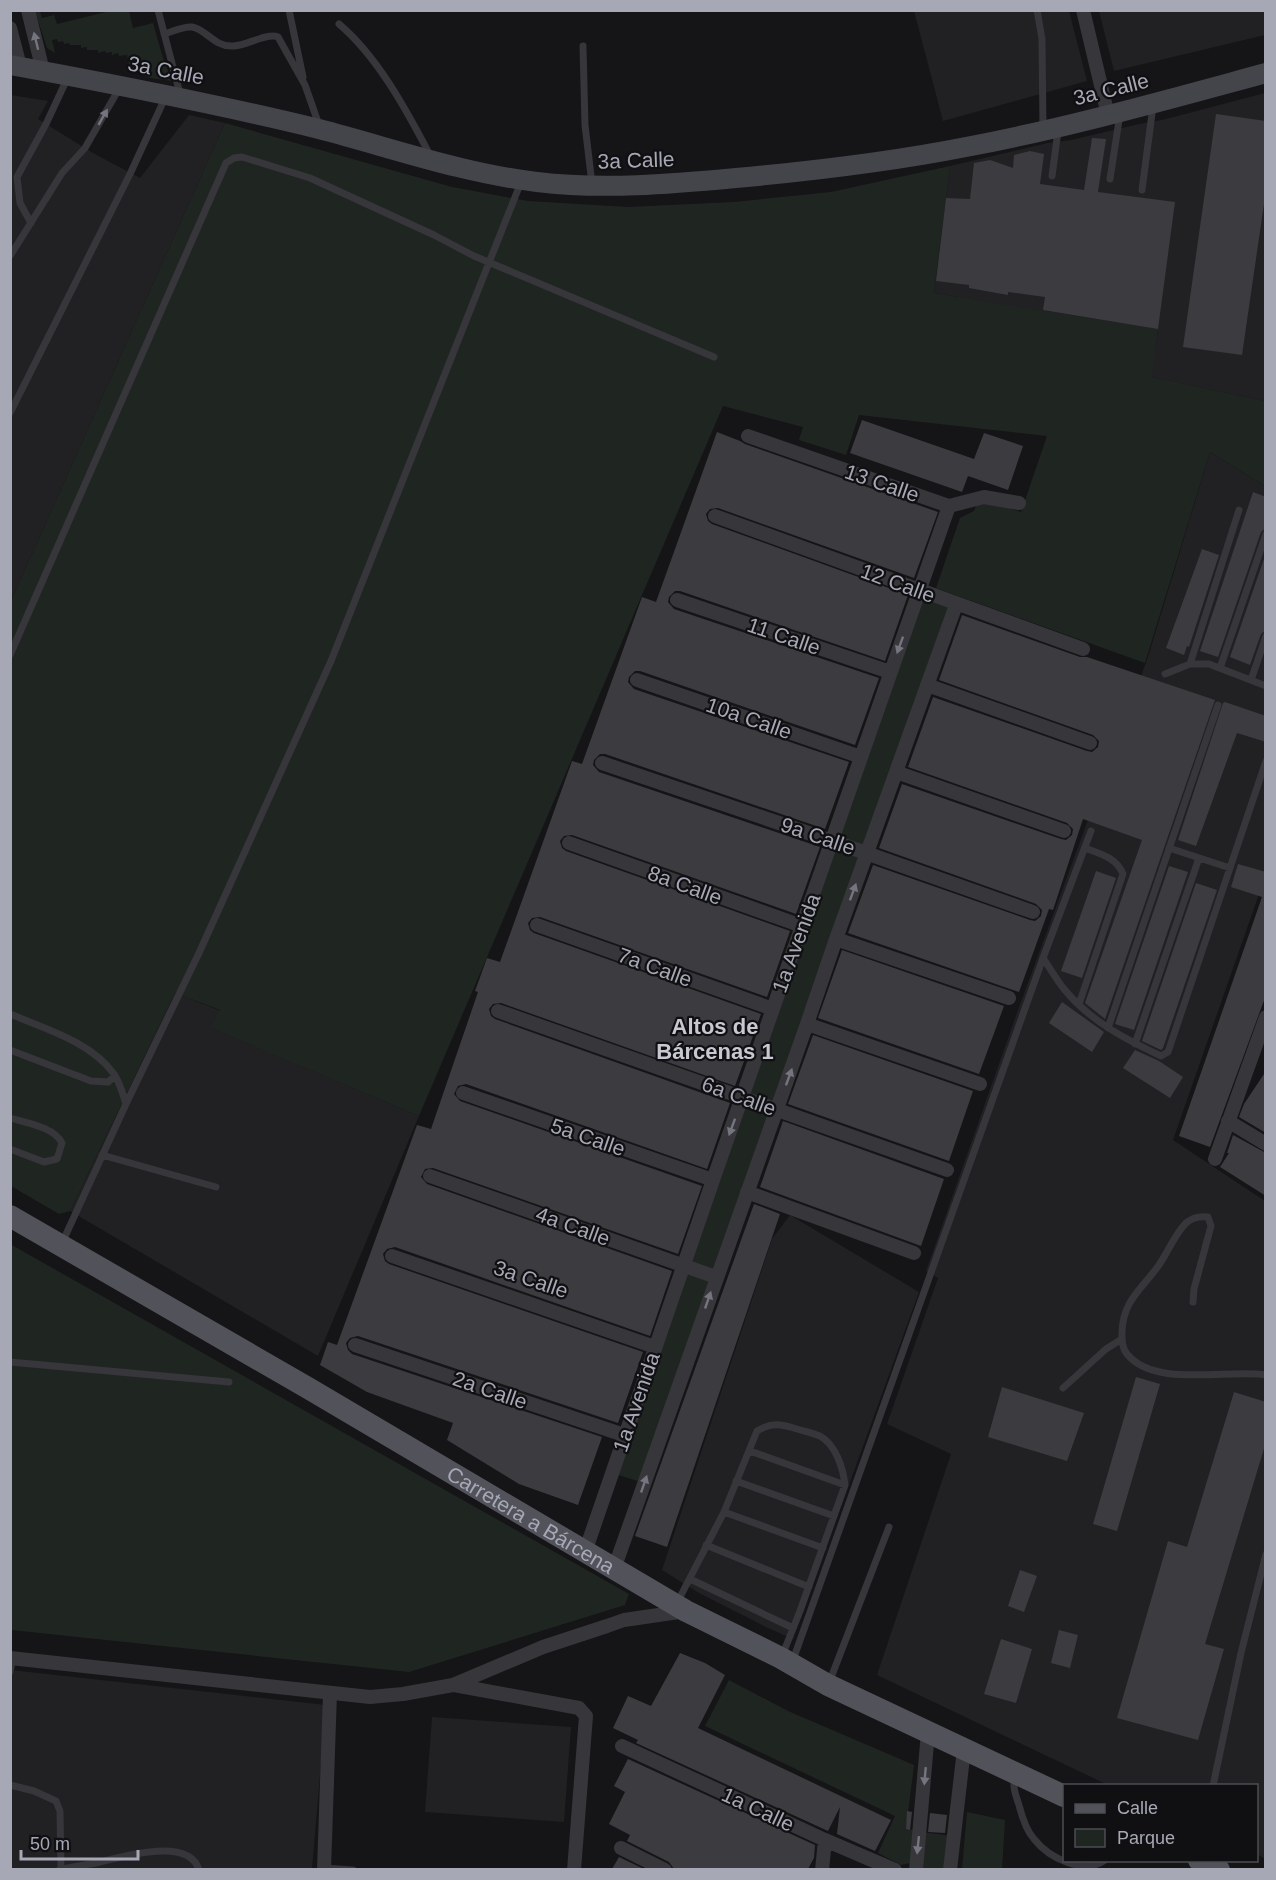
<svg xmlns="http://www.w3.org/2000/svg" width="1276" height="1880" viewBox="0 0 1276 1880" font-family="Helvetica,sans-serif">
<style>
.built{fill:#212023}
.green{fill:#1f2621}
.building{fill:#3c3c40}
.lines{fill:none;stroke-linecap:round;stroke-linejoin:round}
.service{stroke:#36363b;stroke-width:7}
.minor{stroke:#36363b;stroke-width:14}
.secondary{stroke:#44444b;stroke-width:20}
.primary{stroke:#52525a;stroke-width:22}
.oneway{fill:#74757f}
.labels{text-anchor:middle;dominant-baseline:central;stroke-width:4.5;stroke-linejoin:round;paint-order:stroke}
.street-label{font-size:21px;fill:#a7a8b6;stroke:#100f11}
.neighbourhood-label{font-size:22px;font-weight:bold;fill:#c7c8d2;stroke:#100f11}
</style>
<rect width="100%" height="100%" fill="#151416"/>
<path class="built" d="M914,11H1069L1087,81L943,121Z
M1099,11H1265V35L1114,71Z
M1265,93V401L1151,377L1158,330L934,293L950,166L1048,143L1071,140L1139,124L1162,120Z
M11,95L48,101L38,119L93,153L140,178L189,115L225,123L11,601Z
M1210,452L1265,486L1266,874L1173,1140L1265,1201V1859L1257,1854L1256,1786L1108,1785L877,1675L951,1454L887,1424L938,1278L926,1271L1018,1010L1148,657Z
M175,993L221,1011L212,1028L419,1116L318,1356L70,1211Z
M790,1215L919,1292L793,1639L768,1628L699,1593L662,1570L772,1239Z
M11,1670L326,1705L312,1869L11,1870Z
M432,1717L571,1727L564,1822L425,1812Z"/>
<path class="green" d="M35,11H40L42,18L54,15L57,24L110,11H129L133,28L153,23L163,58L172,81L150,78L130,69L127,55L119,56L118,53L112,55V52L106,53L105,51L98,53V50H87V47L81,48V45H70L69,43L64,44L63,41L58,42L57,39L52,40L55,53L47,48Z
M225,123L452,187L528,201L628,207L734,202L831,192L950,166L934,293L1158,329L1152,377L1265,401V486L1210,452L1145,663L936,588L960,518L974,511L979,498L1021,512L1047,436L859,415L846,455L799,440L803,427L723,406L419,1116L211,1028L220,1010L175,993L70,1211L59,1214L11,1186V601Z
M919,590L956,605L644,1483L612,1473Z
M10,1244L629,1594L625,1605L409,1672L11,1630Z
M729,1680L788,1711L914,1765L906,1829L915,1830L910,1863L901,1865L878,1853L895,1816L705,1726Z
M967,1812L1005,1820L1002,1869H962Z
M920,1832L954,1836L950,1869L916,1870Z"/>
<path class="building" d="M1216,114L1266,121V190L1242,355L1183,347Z
M1092,138L1106,139L1098,192L1175,202L1158,329L1043,310L1045,297L1008,292V295L969,288V285L936,281L946,198L970,199L974,163L990,160L1013,168L1014,155L1030,151L1044,154L1040,184L1084,190Z
M862,420L974,459L984,433L1023,446L1008,490L968,476L962,492L850,453Z
M717,432L740,441L745,444L938,512L914,578L718,508L710,509L706,514L708,521L712,524L908,595L885,661L680,591H675L669,597L668,602L674,609L879,678L855,745L640,671H635L629,677L628,682L634,689L849,762L825,829L605,754H600L594,760L593,765L599,772L820,847L796,914L572,835L564,836L560,841L562,848L566,851L790,931L767,997L540,917L532,918L528,923L530,930L534,933L761,1014L735,1086L501,1003L493,1004L489,1009L491,1016L495,1019L730,1103L707,1169L466,1084L458,1086L454,1094L460,1101L702,1186L678,1254L433,1168L425,1169L421,1177L427,1184L672,1271L650,1336L395,1247L387,1249L383,1254L385,1261L389,1264L643,1352L618,1423L358,1336L350,1338L346,1343L348,1350L352,1354L602,1437L578,1505L519,1484L447,1440L453,1423L367,1392L320,1365L328,1342L337,1345L417,1125L431,1129L478,992L475,991L487,958L500,962L572,761L582,764L642,597L656,602Z
M1253,492L1266,497V528L1261,532L1218,657L1200,651Z
M1202,549L1219,555L1189,647L1187,646L1184,655L1166,648Z
M1266,553V630L1261,634L1250,665L1230,657Z
M962,615L1080,657H1087L1215,700L1105,1019L1085,1003L1142,840L1083,819L1053,910L1049,909L1019,992L848,933L873,865L1030,920L1035,921L1041,916L1042,910L1036,904L879,848L902,784L1061,839L1066,840L1072,835L1073,829L1067,823L908,767L933,697L1087,751L1092,752L1098,747L1099,741L1093,735L939,680Z
M1225,702L1266,716V742L1237,733L1196,846L1178,840L1223,703Z
M1238,864L1266,872V995L1210,1147L1179,1136L1262,897L1231,887Z
M1169,866L1188,872L1134,1030L1115,1024Z
M1096,871L1116,878L1082,978L1061,971Z
M1196,883L1217,890L1163,1048L1161,1050L1142,1041Z
M842,950L1004,1006L979,1074L818,1018Z
M1062,1002L1104,1032L1092,1052L1049,1023Z
M813,1035L973,1091L949,1161L788,1104Z
M1135,1050L1159,1061L1183,1077L1170,1098L1123,1068Z
M1266,1071V1133L1239,1117L1244,1104Z
M783,1121L944,1179L921,1246L760,1187Z
M1233,1135L1266,1153V1196L1220,1167L1229,1153H1227Z
M754,1204L780,1214L667,1547L635,1536Z
M1136,1377L1160,1384L1117,1531L1093,1524Z
M1002,1387L1084,1413L1067,1461L988,1437Z
M1234,1392L1266,1402V1442L1205,1644L1224,1649L1198,1740L1117,1718L1168,1541L1187,1547Z
M1020,1570L1037,1576L1024,1612L1008,1606Z
M1059,1630L1078,1635L1070,1668L1051,1663Z
M1001,1639L1032,1649L1016,1703L984,1694Z
M680,1653L705,1663L725,1675L698,1728L891,1820L875,1851L837,1834L840,1807L828,1831L636,1743L638,1740L613,1728L628,1696L651,1706Z
M628,1759L815,1845L814,1858L808,1869H674L669,1862L627,1841L630,1835L609,1824L625,1792L614,1786Z
M907,1811L912,1812L910,1830L906,1829Z
M930,1813L947,1815L945,1833L928,1832Z
M619,1857L644,1869H612Z"/>
<g class="lines">
<path class="service" d="M158,10L180,94
M289,10L303,77
M1037,10L1042,39L1043,129
M339,24C378,57 407,111 431,157
M164,34C172,32 183,26 192,27C206,29 214,47 233,46C247,46 267,32 278,37L305,85L319,125
M583,46L585,125L592,184
M1052,176L1058,131
M1110,179L1120,114
M1142,190L1153,106
M31,223L20,203L17,177L46,124L67,79
M10,256L62,173L85,148L120,87
M10,413L130,174L165,98
M10,655L226,163L234,158L242,157L310,178L434,235L474,256L714,357
M1190,664L1239,510
M1220,668L1266,534
M1165,674L1190,664H1209L1266,686
M1251,680L1266,636
M1169,848L1230,868
M1043,958C1050,968 1056,979 1064,989C1090,1021 1125,1039 1161,1056L1168,1052L1266,761
M1079,1004L1123,874C1116,857 1100,854 1085,848
M10,1014C46,1029 91,1042 114,1074C120,1083 123,1094 126,1104
M1108,1028L1218,705
M1135,1044L1199,858
M10,1050L91,1081L108,1082L115,1076
M10,1118C27,1123 54,1127 62,1143L57,1159L44,1162L10,1149
M102,1155L216,1187
M62,1243L126,1104L199,953L331,661L521,182
M1193,1302L1194,1289L1211,1226L1208,1217C1200,1216 1193,1217 1186,1223C1175,1234 1168,1252 1159,1265C1142,1289 1123,1300 1122,1332C1122,1340 1122,1348 1127,1354C1154,1388 1228,1369 1266,1375
M10,1362L229,1382
M1063,1388L1106,1349L1122,1339
M750,1451L845,1485
M736,1481L834,1516
M724,1512L823,1548
M706,1545L809,1587
M690,1579L793,1628
M678,1601L724,1512L757,1431C772,1422 781,1424 797,1429C804,1431 813,1433 820,1436C836,1445 843,1468 845,1485L800,1611L782,1656
M793,1660L1043,958L1091,831
M10,1672L13,1658
M829,1683L889,1527
M1015,1777C1012,1787 1016,1796 1019,1805C1022,1817 1026,1830 1034,1839C1049,1858 1083,1875 1105,1860
M10,1785L34,1791L56,1801L60,1811L61,1869
M1213,1786L1241,1653L1266,1554
M324,1868L353,1870
M59,1870C73,1866 87,1865 100,1862C123,1857 189,1836 199,1870"/>
<path class="minor" d="M28,10L43,71
M1083,10L1108,115
M10,28L20,66
M748,436L949,506L984,497L1019,503
M715,516L1083,649
M677,600L890,672
M637,680L861,757
M927,685L1090,743
M602,763L832,841L1033,912
M896,772L1064,831
M569,843L802,926
M537,925L773,1009
M836,939L1009,998
M498,1011L947,1170
M807,1024L980,1084
M463,1093L713,1180
M1228,1121L1266,1144
M1215,1159L1266,1017
M430,1176L716,1277
M747,1192L914,1253
M392,1256L655,1347
M355,1345L624,1435
M585,1552L713,1180L949,506
M614,1569L807,1024L836,939L956,605
M10,1658L370,1697L403,1694L453,1685L543,1647L607,1626L624,1620L686,1611
M454,1685L579,1708L586,1716L574,1870
M622,1746L825,1840L895,1870
M621,1848L665,1870
M324,1870L330,1693
M822,1870L825,1840
M916,1870L928,1732
M950,1870L964,1749"/>
<path class="secondary" d="M10,65C114,84 217,104 319,129C392,148 462,173 537,182C603,190 671,184 736,178C813,171 890,162 966,147C1067,128 1166,100 1266,73"/>
<g class="primary">
<path id="s1" d="M10,1216L308,1388L686,1611L781,1658L828,1685L1064,1796"/>
<path d="M1199,1860L1219,1870"/>
</g>
</g>
<defs><path id="oneway-solid" d="M-6-.8H1V-3.2L6.5 0L1 3.2V.8H-6Z" transform="scale(1.5)"/></defs>
<g class="oneway">
<use href="#oneway-solid" transform="translate(36 41) rotate(-104)"/>
<use href="#oneway-solid" transform="translate(103 117) rotate(-60)"/>
<use href="#oneway-solid" transform="translate(900 645) rotate(110)"/>
<use href="#oneway-solid" transform="translate(853 892) rotate(-70)"/>
<use href="#oneway-solid" transform="translate(789 1077) rotate(-70)"/>
<use href="#oneway-solid" transform="translate(732 1127) rotate(110)"/>
<use href="#oneway-solid" transform="translate(708 1300) rotate(-71)"/>
<use href="#oneway-solid" transform="translate(644 1484) rotate(-71)"/>
<use href="#oneway-solid" transform="translate(925 1776) rotate(95)"/>
<use href="#oneway-solid" transform="translate(918 1845) rotate(96)"/>
</g>
<g class="labels">
<g class="street-label">
<text transform="translate(166 70) rotate(11)">3a Calle</text>
<text transform="translate(1111 89) rotate(-14)">3a Calle</text>
<text transform="translate(636 160) rotate(-2)">3a Calle</text>
<text transform="translate(882 483) rotate(19)">13 Calle</text>
<text transform="translate(898 583) rotate(20)">12 Calle</text>
<text transform="translate(784 636) rotate(19)">11 Calle</text>
<text transform="translate(749 718) rotate(19)">10a Calle</text>
<text transform="translate(818 836) rotate(19)">9a Calle</text>
<text transform="translate(685 885) rotate(20)">8a Calle</text>
<text transform="translate(796 943) rotate(-70)">1a Avenida</text>
<text transform="translate(655 967) rotate(20)">7a Calle</text>
<text transform="translate(739 1096) rotate(20)">6a Calle</text>
<text transform="translate(588 1137) rotate(19)">5a Calle</text>
<text transform="translate(573 1226) rotate(20)">4a Calle</text>
<text transform="translate(531 1279) rotate(19)">3a Calle</text>
<text transform="translate(490 1390) rotate(19)">2a Calle</text>
<text transform="translate(636 1402) rotate(-71)">1a Avenida</text>
<text stroke="none"><textPath href="#s1" startOffset="603">Carretera a Bárcena</textPath></text>
<text transform="translate(758 1809) rotate(25)">1a Calle</text>
</g>
<g class="neighbourhood-label">
<text x="715" y="1026">Altos de<tspan x="715" dy="25">Bárcenas 1</tspan></text>
</g>
</g>
<rect width="1276" height="1880" fill="none" stroke="#a7a8b6" stroke-width="24"/>
<rect x="1063" y="1784" width="195" height="78" fill="#100f11" stroke="#4c4c53" stroke-width="1.5"/>
<rect x="1075" y="1804" width="30" height="9" fill="#52525a" stroke="#4c4c53" stroke-width="1.5"/>
<text x="1117" y="1814" font-size="18" fill="#a7a8b6">Calle</text>
<rect x="1075" y="1829" width="30" height="18" fill="#1f2621" stroke="#4c4c53" stroke-width="1.5"/>
<text x="1117" y="1844" font-size="18" fill="#a7a8b6">Parque</text>
<path d="M21 1850v9h117v-9" fill="none" stroke="#a7a8b6" stroke-width="3"/>
<text x="30" y="1850" font-size="18" fill="#a7a8b6" stroke="#100f11" stroke-width="4.5" paint-order="stroke">50 m</text>
</svg>
